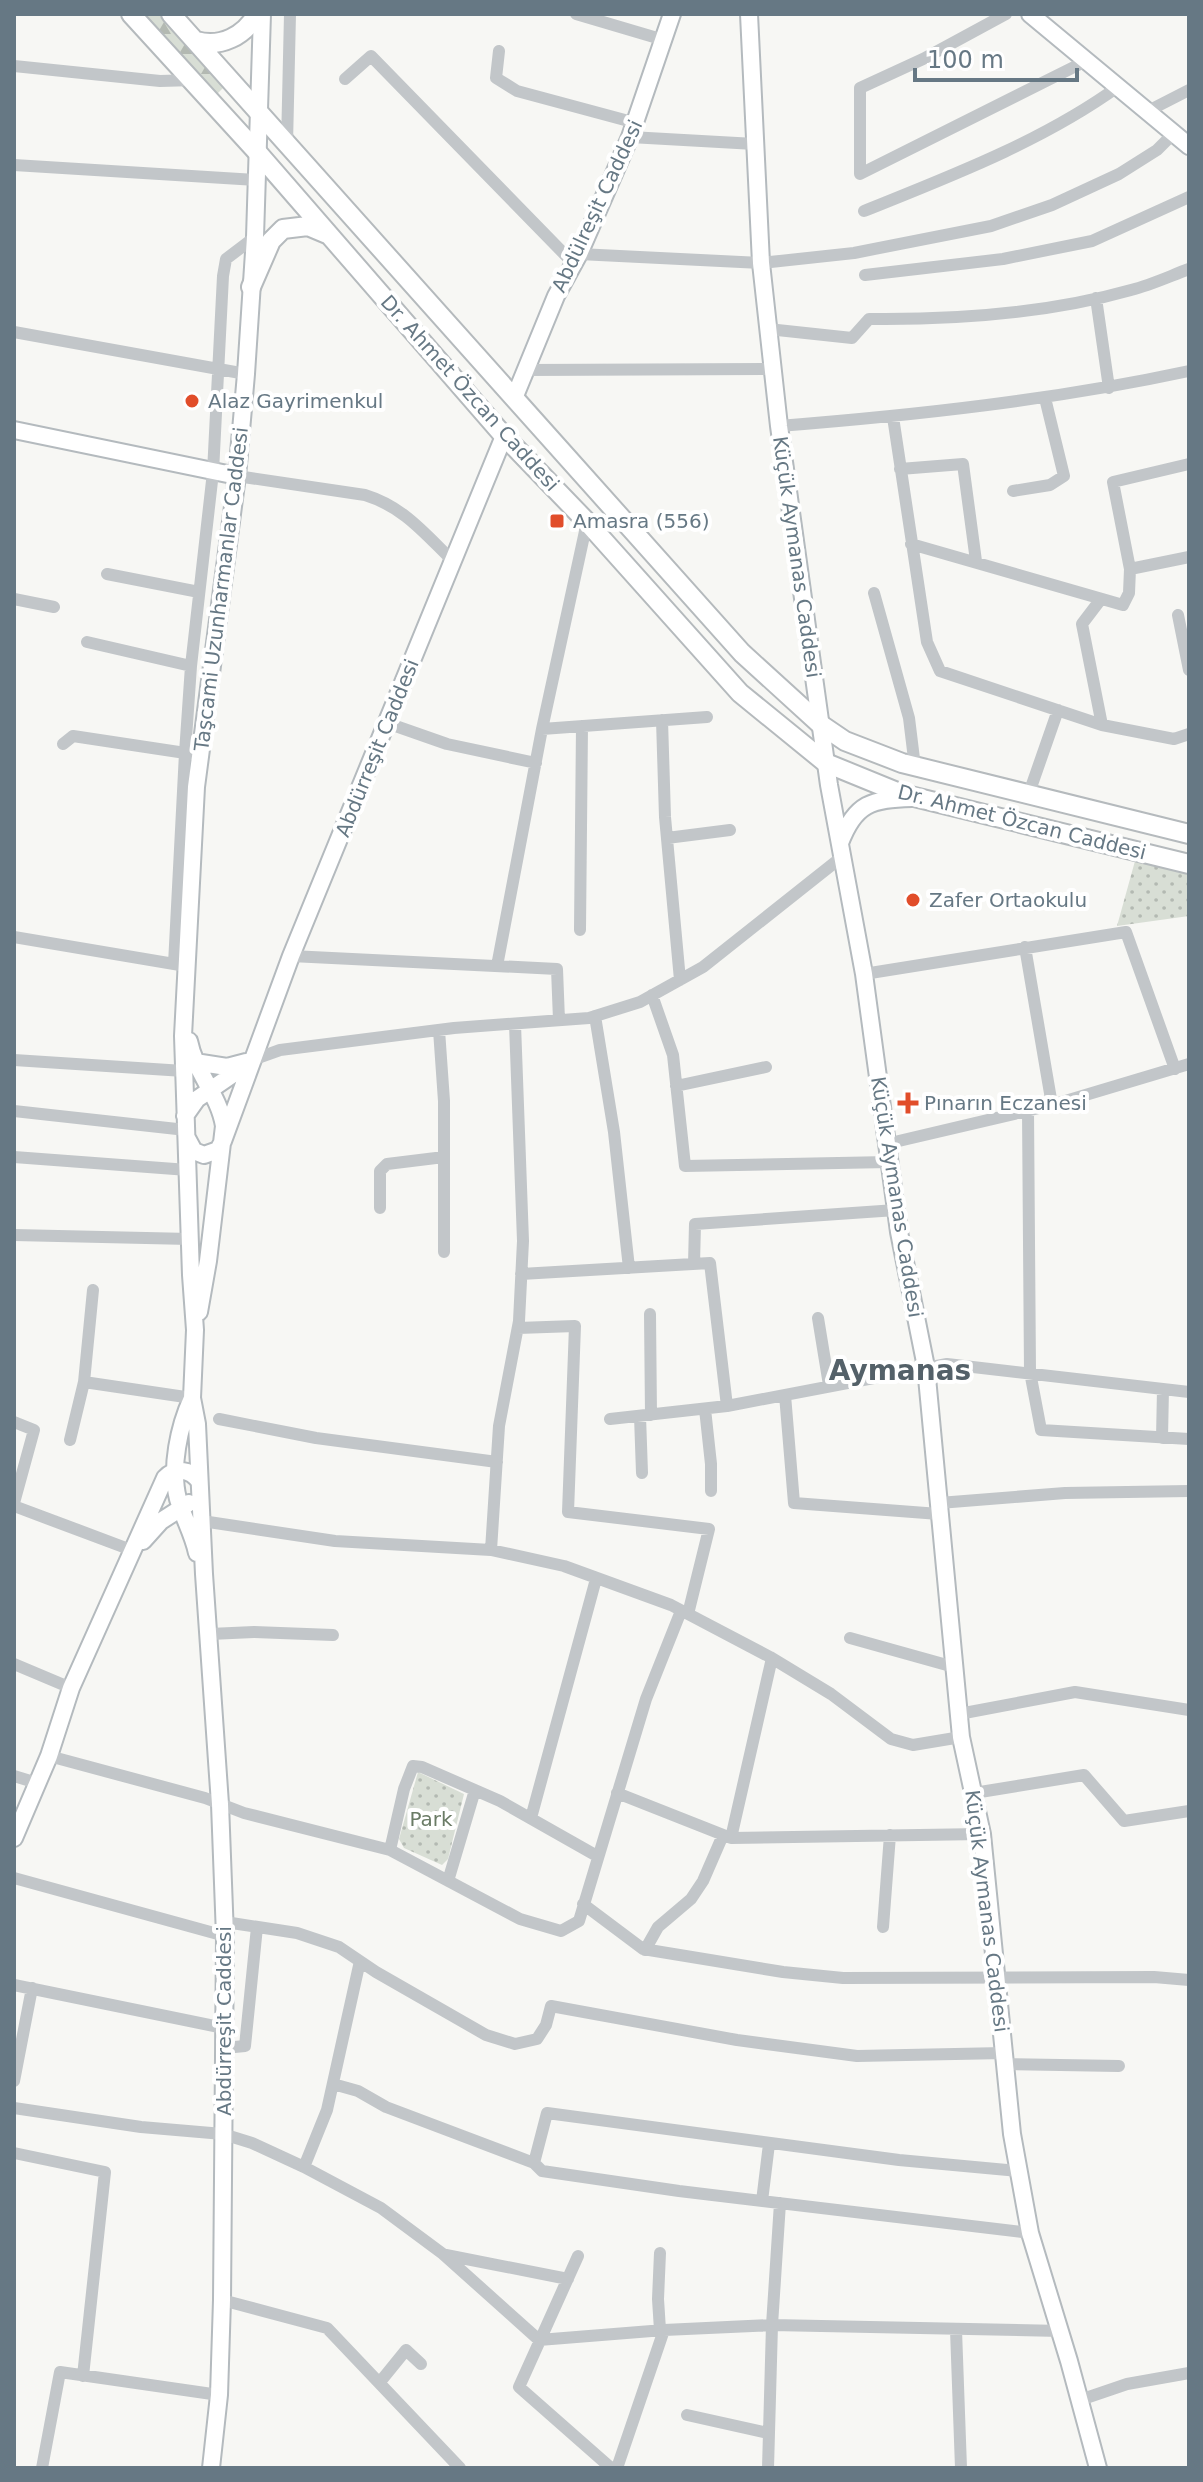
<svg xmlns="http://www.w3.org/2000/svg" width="1203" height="2482" viewBox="0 0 1203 2482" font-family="'DejaVu Sans',sans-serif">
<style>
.grass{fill:url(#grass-dots)}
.forest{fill:url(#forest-firs)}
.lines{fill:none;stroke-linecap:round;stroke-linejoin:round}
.secondary-casing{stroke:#b4babe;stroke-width:20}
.primary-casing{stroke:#b5babd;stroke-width:22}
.street{stroke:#c2c6c9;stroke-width:12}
.secondary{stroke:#fff;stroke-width:16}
.primary{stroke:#fff;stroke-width:18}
.poi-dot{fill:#e14d2a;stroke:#fff;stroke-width:3}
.labels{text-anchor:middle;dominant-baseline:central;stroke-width:8;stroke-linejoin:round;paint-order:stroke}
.street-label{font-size:20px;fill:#667884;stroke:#fff}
.poi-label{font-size:20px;fill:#667884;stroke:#fff;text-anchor:start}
.park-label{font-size:20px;fill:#6a7b65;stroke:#fff}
.district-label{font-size:28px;font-weight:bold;fill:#546169;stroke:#fff}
</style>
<defs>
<pattern id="grass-dots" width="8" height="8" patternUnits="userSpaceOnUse" patternTransform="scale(2)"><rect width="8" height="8" fill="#d8ded5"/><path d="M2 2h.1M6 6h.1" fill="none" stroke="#b3b9b2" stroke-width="1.8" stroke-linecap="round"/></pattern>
<pattern id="forest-firs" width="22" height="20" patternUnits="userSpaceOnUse" patternTransform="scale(2)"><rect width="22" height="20" fill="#d8ded5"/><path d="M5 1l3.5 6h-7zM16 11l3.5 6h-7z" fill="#b3b9b2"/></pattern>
</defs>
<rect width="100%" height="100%" fill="#f7f7f4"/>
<path class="grass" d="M1135,861L1189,875V916L1117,926Z
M418,1772L464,1794L448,1859L442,1865L404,1848L399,1839Z"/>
<path class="forest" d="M141,14H162L223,88L216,95Z"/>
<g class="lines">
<defs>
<path id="secondary" d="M749,14L761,263L779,426L829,785L864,974L899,1232L926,1367L961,1737L982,1834L1012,2134L1030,2233L1069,2361L1098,2468
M1030,14L1189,146
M515,396L556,296L579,254L630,137L672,14
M14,430L237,476
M840,843C855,803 872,799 912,798
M189,1041C195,1072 219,1095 224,1126L208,1261L199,1312
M195,1062L227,1067L246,1062
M185,1116L197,1099L251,1062
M187,1138L194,1151L204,1155L218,1150L223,1141L291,956L504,436
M192,1398C179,1426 170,1468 178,1499C183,1517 193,1534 197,1553
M143,1541L161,1521L189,1503
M14,1838L49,1756L71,1688L165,1478C175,1467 190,1469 199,1481
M211,2468L219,2395L222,2300L225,1936L220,1804L204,1574L197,1424L192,1398L195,1330L191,1275L183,1036L196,787L237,476L246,374L255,237L262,14"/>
<path id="primary" d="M131,14L258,153L504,436L587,522L740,693L826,763L902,794L1189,864
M171,14L742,653L820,724L845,741L902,763L1189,834
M196,41C221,48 244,36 257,14
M251,287L271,241L283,229L308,226L327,234"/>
</defs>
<use href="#secondary" class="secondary-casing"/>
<use href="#primary" class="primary-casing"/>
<path class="street" d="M576,14L664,40
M1006,14L923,59L860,88V174L1088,60
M499,51L496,78L517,91L636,123
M14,66L160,81L194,80
M345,79L371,56L574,264
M1148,111L1189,90
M630,137L755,144
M287,144L290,14
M14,165L257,180
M864,211C951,176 1043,141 1119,86
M579,254L761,263L854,253L991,226L1052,205L1119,174L1157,150L1174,133
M865,275L1003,259L1092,241L1189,197
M1096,298L1109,388
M768,329L852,338L869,319C957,320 1046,314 1131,290C1151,285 1170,276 1189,269
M14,332L246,374
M526,370L773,369
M893,417L927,642L940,671L1102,725L1174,739L1189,734
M779,426C917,415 1054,400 1189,371
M900,469L963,464L976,561
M237,476L365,495C404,507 425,534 453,561
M1013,491L1050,485L1064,476L1045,398
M911,544L1123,605L1129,593L1130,569L1189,557
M1130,569L1113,482L1189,464
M107,574L199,592
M874,593L909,718L915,767
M14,599L54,607
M1101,599L1082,624L1102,725
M1178,615L1189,670
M87,642L191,666
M662,720L665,817L680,980
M387,723L447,744L536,763
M542,729L707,717
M63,744L73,736L192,754
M1028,796L1058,710
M667,838L730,830
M580,930L582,726
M14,937L180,965
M1025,947L1052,1105
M291,956L557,969L559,1020
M174,964L185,753L191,666L213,472L223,276L226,259L255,237
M497,966L542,729L587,522
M864,974L1126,932L1175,1069
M652,995L673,1055L685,1166L889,1162
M595,1016L614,1132L629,1268
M439,1030L444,1101V1252
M14,1060L184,1071
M252,1060L280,1050L454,1028L589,1018L640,1002L703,967L843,856
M676,1086L766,1067
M14,1111L186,1130
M1028,1111L1030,1372L1041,1430L1189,1439
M886,1144L1052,1105L1189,1064
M14,1157L188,1170
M380,1208V1171L387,1164L444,1157
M14,1235L190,1239
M694,1264L695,1224L896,1210
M521,1274L710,1263L727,1406
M650,1314L651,1415
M818,1318L829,1385
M518,1328L575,1326L568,1512L709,1529L688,1614
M84,1382L192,1398
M785,1395L794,1503L939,1514
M705,1409L711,1464V1491
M640,1416L642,1473
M219,1419L316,1438L497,1462
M610,1419L727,1406L947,1364L1189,1392
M14,1422L34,1430L14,1503
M1162,1438L1163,1389
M70,1440L84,1382L93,1290
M939,1503L1065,1493L1189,1491
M14,1506L134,1551
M202,1521L335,1541L491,1550L564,1566L671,1605L770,1657L831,1694L891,1739L913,1745L961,1737
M491,1550L499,1426L519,1321L523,1241L515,1024
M210,1634L254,1632L333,1635
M850,1638L954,1667
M14,1664L71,1688
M959,1714L1075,1692L1189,1710
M49,1756L205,1798L244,1813L390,1850L520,1919L561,1931L579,1921L646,1699L681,1611
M14,1776L37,1783
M617,1793L731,1838L982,1834
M974,1793L1084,1775L1124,1821L1189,1811
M531,1818L596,1579
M731,1838L772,1658
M390,1850L404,1789L413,1766L422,1767L500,1801L597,1856
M14,1878L225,1936
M448,1881L475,1790
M583,1904L643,1949L783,1972L843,1978L1154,1977L1189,1980
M225,1922L297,1933L339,1947L376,1972L486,2035L515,2044L537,2039L546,2025L551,2006L737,2040L857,2056L1004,2053
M883,1927L890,1835
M645,1950L658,1927L691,1899L703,1881L723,1835
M14,1985L224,2028
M224,2048L245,2046L257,1927
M1006,2064L1119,2066
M14,2081L32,1988
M333,2084L358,2091L386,2107L534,2163L542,2171L679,2191L1030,2233
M14,2108L141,2127L223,2134L252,2143L304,2167L381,2208L443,2254L539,2340L664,2330L772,2325L1061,2331
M14,2153L105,2172L83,2376
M534,2163L547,2113L899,2160L1019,2171
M304,2167L327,2110L360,1961
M762,2201L769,2144
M446,2255L568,2279
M578,2256L519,2387L611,2468
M222,2300L327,2328L460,2468
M660,2330L658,2299L660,2253
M956,2330L961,2468
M380,2382L406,2350L421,2364
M1080,2400L1127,2384L1189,2373
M687,2415L768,2433
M42,2468L60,2372L219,2395
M617,2468L664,2330
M768,2468L772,2325L780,2203"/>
<use href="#secondary" class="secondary"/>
<use href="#primary" class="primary"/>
</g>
<g class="poi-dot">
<circle cx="192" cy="401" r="8"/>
<rect x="549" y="513" width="16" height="16" rx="4"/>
<circle cx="913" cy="900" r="8"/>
<path d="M904 1091h8v8h8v8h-8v8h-8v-8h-8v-8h8z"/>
</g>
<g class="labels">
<g class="street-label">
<text transform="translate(597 206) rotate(-65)">Abdülreşit Caddesi</text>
<text transform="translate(470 393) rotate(48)">Dr. Ahmet Özcan Caddesi</text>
<text transform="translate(797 557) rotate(82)">Küçük Aymanas Caddesi</text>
<text transform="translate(221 589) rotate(-83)">Taşcami Uzunharmanlar Caddesi</text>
<text transform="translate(377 748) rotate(-68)">Abdürreşit Caddesi</text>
<text transform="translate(1022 822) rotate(14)">Dr. Ahmet Özcan Caddesi</text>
<text transform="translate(897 1197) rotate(81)">Küçük Aymanas Caddesi</text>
<text transform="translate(987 1911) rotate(83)">Küçük Aymanas Caddesi</text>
<text transform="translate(224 2021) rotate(-90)">Abdürreşit Caddesi</text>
</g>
<g class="poi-label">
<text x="208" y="401">Alaz Gayrimenkul</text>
<text x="573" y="521">Amasra (556)</text>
<text x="929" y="900">Zafer Ortaokulu</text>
<text x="924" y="1103">Pınarın Eczanesi</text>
</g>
<g class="park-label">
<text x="431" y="1819">Park</text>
</g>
<g class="district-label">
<text x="900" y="1370">Aymanas</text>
</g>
</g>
<rect width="1203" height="2482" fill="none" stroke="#667884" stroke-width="32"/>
<path d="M915 68v12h162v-12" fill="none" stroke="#667884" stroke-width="4"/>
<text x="927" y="68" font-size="24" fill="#667884" stroke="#ffffff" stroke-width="6" paint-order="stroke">100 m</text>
</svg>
